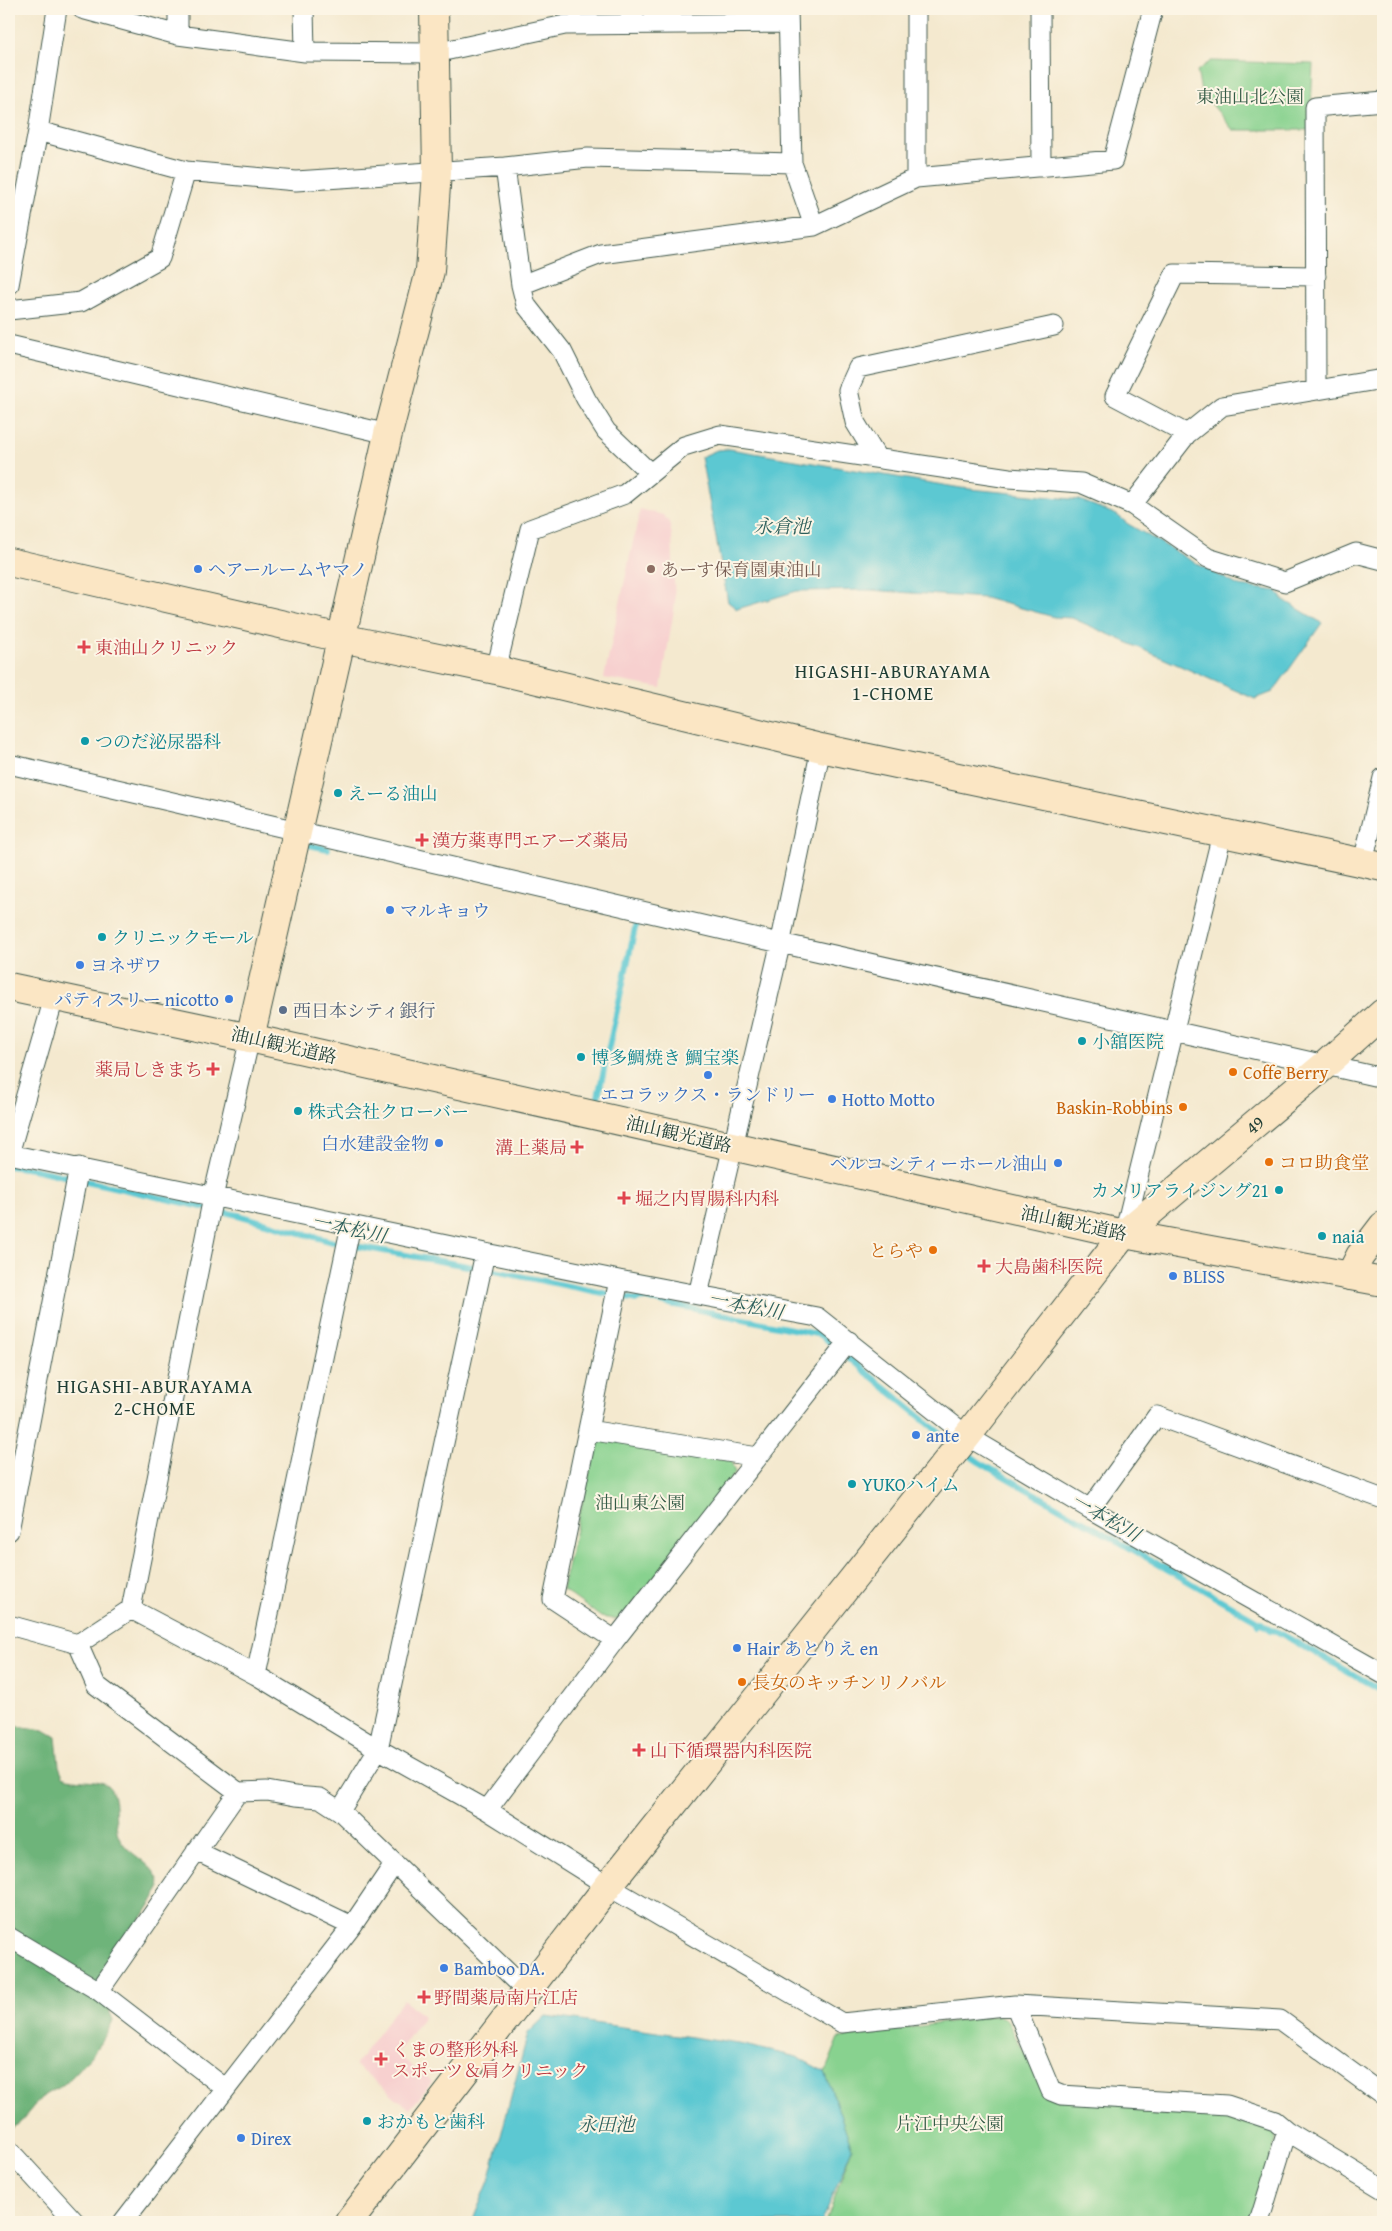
<svg xmlns="http://www.w3.org/2000/svg" width="1392" height="2231" viewBox="0 0 1392 2231" font-family="'Gentium Book Plus','Noto Serif JP',serif">
<style>
.built{fill:#f7d0cf}
.green{fill:#88d28f;stroke:#548862}
.forest{fill:#6eb47a;stroke:#467857}
.water{fill:#5bc8d2;stroke:#3d8283}
.lines{fill:none;stroke-linecap:round;stroke-linejoin:round}
.stream{stroke:#5bc8d2;stroke-width:6}
.street-casing{stroke:#3f574b;stroke-width:21}
.secondary-casing{stroke:#3f574b;stroke-width:30}
.street{stroke:#fff;stroke-width:19}
.secondary{stroke:#fbe6c4;stroke-width:28}
.shop-dot{fill:#3f7fe0;stroke:#fcf5e5;stroke-width:2}
.education-dot{fill:#8d6e63;stroke:#fcf5e5;stroke-width:2}
.health-dot{fill:#e0444e;stroke:#fcf5e5;stroke-width:2}
.culture-dot{fill:#0f9aa8;stroke:#fcf5e5;stroke-width:2}
.service-dot{fill:#5c6f8a;stroke:#fcf5e5;stroke-width:2}
.food-dot{fill:#e8710a;stroke:#fcf5e5;stroke-width:2}
.labels{text-anchor:middle;dominant-baseline:central;stroke-width:4;stroke-linejoin:round;paint-order:stroke}
.park-label{font-size:18px;fill:#345b46;stroke:#fcf5e5}
.shop-label{font-size:18px;fill:#366cbe;stroke:#fcf5e5;text-anchor:start}
.education-label{font-size:18px;fill:#785e54;stroke:#fcf5e5;text-anchor:start}
.health-label{font-size:18px;fill:#be3a42;stroke:#fcf5e5;text-anchor:start}
.culture-label{font-size:18px;fill:#0d838f;stroke:#fcf5e5;text-anchor:start}
.service-label{font-size:18px;fill:#4e5e75;stroke:#fcf5e5;text-anchor:start}
.street-label{font-size:18px;fill:#1f3d34;stroke:#fcf5e5}
.food-label{font-size:18px;fill:#c56008;stroke:#fcf5e5;text-anchor:start}
.water-label{font-size:19px;font-style:italic;fill:#2e605c;stroke:#fcf5e5}
.neighbourhood-label{font-size:19px;letter-spacing:1px;fill:#1f3d34;stroke:#fcf5e5}
</style>
<rect width="100%" height="100%" fill="#fcf5e5"/>
<filter id="ink" filterUnits="userSpaceOnUse"><feTurbulence type="fractalNoise" baseFrequency=".02" numOctaves="2"/><feDisplacementMap in="SourceGraphic" scale="10" xChannelSelector="R" yChannelSelector="G"/><feConvolveMatrix kernelMatrix="1 2 1 2 8 2 1 2 1" color-interpolation-filters="sRGB"/></filter>
<filter id="wash" filterUnits="userSpaceOnUse"><feTurbulence type="fractalNoise" baseFrequency=".0096" numOctaves="4" result="noise"/><feDisplacementMap in="SourceGraphic" scale="20" xChannelSelector="R" yChannelSelector="G"/><feGaussianBlur stdDeviation="1.12" result="paint"/><feColorMatrix in="noise" values="0 0 0 0 0 0 0 0 0 0 0 0 0 0 0 0 0 1.4 0 .05"/><feComposite in="paint" operator="in"/></filter>
<g filter="url(#wash)">
<rect width="100%" height="100%" fill="#f4e9cf"/>
<path class="built" d="M640,509L663,515L669,522L672,536L675,603L661,688L604,678Z
M403,2000L424,2016L397,2054L432,2082L410,2109L355,2065Z"/>
<path class="green" d="M1211,61L1313,64L1310,130H1233L1201,91L1197,71Z
M604,1437L731,1461L735,1473L621,1620L601,1617L562,1589L596,1444Z
M997,2015L1006,2019L1046,2091L1223,2114L1272,2126L1277,2141L1249,2222H826L852,2148L825,2072L839,2038Z"/>
<path class="forest" d="M9,1725L44,1730L56,1737L59,1766L63,1776C75,1782 98,1778 107,1785C120,1796 112,1822 119,1837C129,1858 159,1863 160,1889L92,1997L109,2010L113,2020C106,2039 80,2071 64,2084C57,2089 47,2092 41,2098C30,2109 23,2122 9,2130V1984L14,1950L13,1930L9,1926Z"/>
<path class="water" d="M730,449L961,488L1080,500L1117,515L1128,524L1192,561L1239,586L1277,591L1282,599L1322,623L1273,692L1255,699L1072,618L1054,617L985,598L868,590L797,591L737,609L728,602L701,457L717,450Z
M546,2016L739,2044L797,2057L825,2072L852,2148L822,2222H472L489,2181L528,2033Z"/>
<g class="lines">
<path class="stream" d="M309,845L328,849
M598,1097L637,919
M9,1166L33,1169L238,1215L333,1242L490,1270L637,1300L641,1298L821,1335L952,1443
M962,1450L979,1462L1256,1620L1258,1624L1260,1622L1270,1630L1276,1631L1383,1691"/>
</g>
</g>
<g filter="url(#ink)">
<g class="lines">
<defs>
<path id="street" d="M82,9L178,35L305,52L435,53L565,25L788,23
M178,9V35
M304,9L305,52
M788,9L792,163L814,226
M916,9V178
M1040,9L1041,167
M38,131L57,9
M505,167L588,158L792,163
M9,285L38,131L186,171L296,181L505,167L521,285L601,254L814,226L916,178L1113,160L1153,9
M521,285L526,305L562,351L586,399L606,431L650,473
M9,310L81,302L160,258L186,171
M9,345L388,434
M1316,390L1315,107L1383,101
M1187,434L1115,396L1175,274L1316,276
M877,458L855,422L848,390L858,368L1054,326
M1132,505L1208,558L1285,582L1356,553L1383,560
M496,670L530,529L625,494L684,446L720,435L1009,478L1081,483L1132,505L1187,434L1222,406L1383,379
M9,764L780,943L1383,1078
M1363,862L1383,778
M9,1154L485,1253
M9,1154L54,998
M1124,1234L1222,834
M698,1295L817,1317L967,1436L1090,1509L1383,1674
M588,1430L758,1457
M1090,1509L1157,1416L1383,1499
M9,1531L79,1167
M131,1609L213,1197L250,1038
M9,1625L78,1644L131,1609L256,1675L378,1749L487,1810L608,1886L842,2023L1015,2005L1280,2020L1383,2095
M615,1640L849,1341
M78,1644L96,1685L238,1792L267,1791L295,1796L320,1798L340,1811L527,1991
M256,1675L351,1225
M487,1810L615,1640L553,1599L619,1280L698,1295L779,950L821,748
M340,1811L378,1749L485,1253L619,1280
M196,1851L352,1926
M9,1937L99,1991L225,2088
M99,1991L238,1792
M1015,2005L1051,2091L1061,2095L1227,2105L1275,2121L1287,2131
M9,2150L75,2222
M123,2222L352,1926L394,1864
M1259,2222L1287,2131L1383,2189"/>
<g id="secondary">
<path d="M9,562L341,638L496,670L821,748L1383,867"/>
<path d="M9,987L250,1038L1124,1234L1383,1282"/>
<path d="M250,1038L388,434L430,271L437,172L434,9"/>
<path d="M1350,1276L1360,1256L1383,1226"/>
<path id="s1" d="M349,2222L608,1886L967,1436L1124,1234L1325,1065L1383,1013"/>
</g>
</defs>
<use href="#street" class="street-casing"/>
<use href="#secondary" class="secondary-casing"/>
<use href="#street" class="street"/>
<use href="#secondary" class="secondary"/>
</g>
</g>
<g class="shop-dot">
<circle cx="198" cy="569" r="5"/>
<circle cx="390" cy="910" r="5"/>
<circle cx="80" cy="965" r="5"/>
<circle cx="229" cy="999" r="5"/>
<circle cx="708" cy="1075" r="5"/>
<circle cx="832" cy="1099" r="5"/>
<circle cx="439" cy="1143" r="5"/>
<circle cx="1058" cy="1163" r="5"/>
<circle cx="1173" cy="1276" r="5"/>
<circle cx="916" cy="1435" r="5"/>
<circle cx="737" cy="1648" r="5"/>
<circle cx="444" cy="1968" r="5"/>
<circle cx="241" cy="2138" r="5"/>
</g>
<circle class="education-dot" cx="651" cy="569" r="5"/>
<g class="health-dot">
<path d="M81.5 639.5h5v5h5v5h-5v5h-5v-5h-5v-5h5z"/>
<path d="M419.5 832.5h5v5h5v5h-5v5h-5v-5h-5v-5h5z"/>
<path d="M210.5 1061.5h5v5h5v5h-5v5h-5v-5h-5v-5h5z"/>
<path d="M574.5 1139.5h5v5h5v5h-5v5h-5v-5h-5v-5h5z"/>
<path d="M621.5 1190.5h5v5h5v5h-5v5h-5v-5h-5v-5h5z"/>
<path d="M981.5 1258.5h5v5h5v5h-5v5h-5v-5h-5v-5h5z"/>
<path d="M636.5 1742.5h5v5h5v5h-5v5h-5v-5h-5v-5h5z"/>
<path d="M421.5 1989.5h5v5h5v5h-5v5h-5v-5h-5v-5h5z"/>
<path d="M378.5 2051.5h5v5h5v5h-5v5h-5v-5h-5v-5h5z"/>
</g>
<g class="culture-dot">
<circle cx="85" cy="741" r="5"/>
<circle cx="338" cy="793" r="5"/>
<circle cx="102" cy="937" r="5"/>
<circle cx="1082" cy="1041" r="5"/>
<circle cx="581" cy="1057" r="5"/>
<circle cx="298" cy="1111" r="5"/>
<circle cx="1279" cy="1190" r="5"/>
<circle cx="1322" cy="1236" r="5"/>
<circle cx="852" cy="1484" r="5"/>
<circle cx="367" cy="2121" r="5"/>
</g>
<circle class="service-dot" cx="283" cy="1010" r="5"/>
<g class="food-dot">
<circle cx="1233" cy="1072" r="5"/>
<circle cx="1183" cy="1107" r="5"/>
<circle cx="1269" cy="1162" r="5"/>
<circle cx="933" cy="1250" r="5"/>
<circle cx="742" cy="1682" r="5"/>
</g>
<g class="labels">
<g class="park-label">
<text x="1250" y="96">東油山北公園</text>
<text x="640" y="1502">油山東公園</text>
<text x="950" y="2123">片江中央公園</text>
</g>
<g class="shop-label">
<text x="208" y="569">ヘアールームヤマノ</text>
<text x="400" y="910">マルキョウ</text>
<text x="90" y="965">ヨネザワ</text>
<text x="219" y="999" text-anchor="end">パティスリー nicotto</text>
<text x="708" y="1094" text-anchor="middle">エコラックス・ランドリー</text>
<text x="842" y="1099">Hotto Motto</text>
<text x="429" y="1143" text-anchor="end">白水建設金物</text>
<text x="1048" y="1163" text-anchor="end">ベルコ シティーホール油山</text>
<text x="1183" y="1276">BLISS</text>
<text x="926" y="1435">ante</text>
<text x="747" y="1648">Hair あとりえ en</text>
<text x="454" y="1968">Bamboo DA.</text>
<text x="251" y="2138">Direx</text>
</g>
<g class="education-label">
<text x="661" y="569">あーす保育園東油山</text>
</g>
<g class="health-label">
<text x="95" y="647">東油山クリニック</text>
<text x="432" y="840">漢方薬専門エアーズ薬局</text>
<text x="203" y="1069" text-anchor="end">薬局しきまち</text>
<text x="567" y="1147" text-anchor="end">溝上薬局</text>
<text x="635" y="1198">堀之内胃腸科内科</text>
<text x="995" y="1266">大島歯科医院</text>
<text x="650" y="1750">山下循環器内科医院</text>
<text x="434" y="1997">野間薬局南片江店</text>
<text x="392" y="2049">くまの整形外科<tspan x="392" dy="21">スポーツ＆肩クリニック</tspan></text>
</g>
<g class="culture-label">
<text x="95" y="741">つのだ泌尿器科</text>
<text x="348" y="793">えーる油山</text>
<text x="112" y="937">クリニックモール</text>
<text x="1092" y="1041">小舘医院</text>
<text x="591" y="1057">博多鯛焼き 鯛宝楽</text>
<text x="308" y="1111">株式会社クローバー</text>
<text x="1269" y="1190" text-anchor="end">カメリアライジング21</text>
<text x="1332" y="1236">naia</text>
<text x="862" y="1484">YUKOハイム</text>
<text x="377" y="2121">おかもと歯科</text>
</g>
<g class="service-label">
<text x="293" y="1010">西日本シティ銀行</text>
</g>
<g class="street-label">
<text transform="translate(284 1045) rotate(13)">油山観光道路</text>
<text stroke="none"><textPath href="#s1" startOffset="1426">49</textPath></text>
<text transform="translate(679 1134) rotate(13)">油山観光道路</text>
<text transform="translate(1074 1223) rotate(12)">油山観光道路</text>
</g>
<g class="food-label">
<text x="1243" y="1072">Coffe Berry</text>
<text x="1173" y="1107" text-anchor="end">Baskin-Robbins</text>
<text x="1279" y="1162">コロ助食堂</text>
<text x="923" y="1250" text-anchor="end">とらや</text>
<text x="752" y="1682">長女のキッチンリノバル</text>
</g>
<g class="water-label">
<text x="782" y="526">永倉池</text>
<text transform="translate(349 1228) rotate(12)">一本松川</text>
<text transform="translate(746 1305) rotate(11)">一本松川</text>
<text transform="translate(1106 1517) rotate(30)">一本松川</text>
<text x="606" y="2124">永田池</text>
</g>
<g class="neighbourhood-label">
<text x="893" y="671">HIGASHI-ABURAYAMA<tspan x="893" dy="22">1-CHOME</tspan></text>
<text x="155" y="1386">HIGASHI-ABURAYAMA<tspan x="155" dy="22">2-CHOME</tspan></text>
</g>
</g>
<rect width="1392" height="2231" fill="none" stroke="#fcf5e5" stroke-width="30"/>
</svg>
